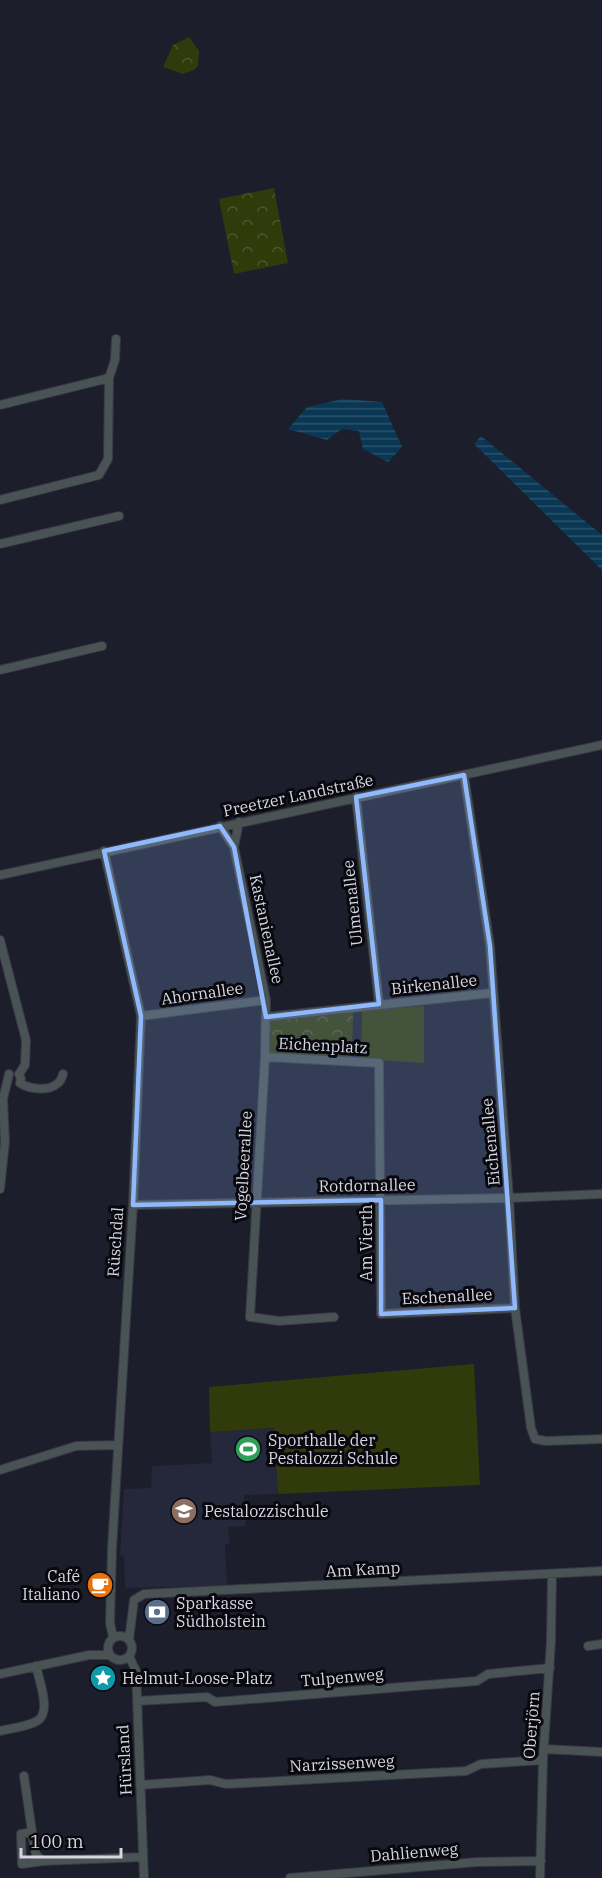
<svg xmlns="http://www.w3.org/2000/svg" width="602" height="1878" viewBox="0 0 602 1878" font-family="'IBM Plex Serif',serif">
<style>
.built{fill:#25273a}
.forest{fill:url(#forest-crowns)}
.garden{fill:#313a0b}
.water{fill:url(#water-rules)}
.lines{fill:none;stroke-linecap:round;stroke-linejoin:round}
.minor-casing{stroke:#363845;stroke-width:10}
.minor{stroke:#495353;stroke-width:8}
.marked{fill:#8fb8fd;fill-opacity:0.2;stroke:#8fb8fd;stroke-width:4.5;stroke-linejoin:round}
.labels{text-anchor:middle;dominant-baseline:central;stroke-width:6;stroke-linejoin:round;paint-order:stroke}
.street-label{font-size:16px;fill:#d5d6e0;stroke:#08080e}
.poi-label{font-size:16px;fill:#d5d6e0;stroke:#08080e;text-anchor:start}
</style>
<defs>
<pattern id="forest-crowns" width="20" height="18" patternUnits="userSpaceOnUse" patternTransform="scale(1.5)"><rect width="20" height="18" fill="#313a0b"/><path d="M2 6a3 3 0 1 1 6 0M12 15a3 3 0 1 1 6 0" fill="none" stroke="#4e562e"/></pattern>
<pattern id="water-rules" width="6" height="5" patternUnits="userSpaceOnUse" patternTransform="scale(1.5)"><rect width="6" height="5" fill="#0a3754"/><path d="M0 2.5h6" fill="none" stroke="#2d536c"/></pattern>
</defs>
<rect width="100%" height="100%" fill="#1c1e2c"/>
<path class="built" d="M274,1428L278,1494L244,1495L246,1526L228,1527L230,1543L225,1544L227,1586L125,1588L124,1556L120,1555L124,1489L151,1488L152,1466L212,1463L210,1432Z"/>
<path class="forest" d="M189,37L199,51L198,66L194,70L183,74L163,67L173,45Z
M274,188L288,263L234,274L219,199Z
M353,1011L352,1058L269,1054L270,1020Z"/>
<path class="garden" d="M424,1006V1063L361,1059L362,1011Z
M474,1364L480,1485L278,1494L274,1428L210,1432L209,1387Z"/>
<path class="water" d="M343,399L382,402L402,447L388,462L363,449L359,431L342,429L327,440L288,429L307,407Z
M481,436L602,535V570L474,444Z"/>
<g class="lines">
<defs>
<path id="minor" d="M0,405L109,378
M0,500L99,475L108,459L109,378L115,360L116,339
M0,544L119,516
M0,670L102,646
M464,775L490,946L509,1198L515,1308L531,1428L535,1439L546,1441L602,1439
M356,797L379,1004
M220,826L234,847L266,1000L265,1057L250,1317L279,1321L334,1317
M234,847L239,822
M104,851L141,1016L133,1205L112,1548L110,1623L113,1637
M0,875L602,745
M0,940L26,1040L25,1065L19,1074L21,1079L20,1083
M141,1016L266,1000
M266,1017L492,993
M265,1057L379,1063L381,1314L515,1308
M20,1083C29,1089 49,1092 58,1083C61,1081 62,1077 63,1074
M0,1189L5,1142L3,1099L9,1074
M133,1205L509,1198L602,1194
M0,1470L76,1446L117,1445
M108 1648a12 12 0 1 1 24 0a12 12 0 1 1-24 0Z
M129,1640L134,1600L144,1594L602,1571
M588,1646L602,1644
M129,1656L136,1671L144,1878
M0,1674L89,1655H109
M137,1701L207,1697L215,1702L477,1681L488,1674L550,1668
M0,1731C11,1728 27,1727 37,1721C52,1713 39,1680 36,1666
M544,1749L602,1752
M24,1776L32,1832
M140,1785L210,1780L226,1784L466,1771L481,1764L543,1760
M43,1861L36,1855L32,1832L21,1834L22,1864L43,1861L143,1857
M290,1878L477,1862L541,1861
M540,1878L543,1760L551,1641L552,1574"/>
</defs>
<use href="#minor" class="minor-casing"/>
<use href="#minor" class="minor"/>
</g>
<path class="marked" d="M464,775L490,946L515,1308L381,1314V1200L133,1205L141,1016L104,851L220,826L234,847L266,1017L379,1004L356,797Z"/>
<defs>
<symbol id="stadium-disc" viewBox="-11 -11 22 22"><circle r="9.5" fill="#2e9e5b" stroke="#08080e"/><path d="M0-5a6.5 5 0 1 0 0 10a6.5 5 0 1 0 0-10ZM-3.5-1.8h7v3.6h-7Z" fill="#fff"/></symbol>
<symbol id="school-disc" viewBox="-11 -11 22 22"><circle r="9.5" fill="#8d6e63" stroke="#08080e"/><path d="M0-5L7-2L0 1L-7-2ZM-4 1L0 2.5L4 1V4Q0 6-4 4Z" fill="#fff"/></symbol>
<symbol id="cafe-disc" viewBox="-11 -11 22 22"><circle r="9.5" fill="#e8710a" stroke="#08080e"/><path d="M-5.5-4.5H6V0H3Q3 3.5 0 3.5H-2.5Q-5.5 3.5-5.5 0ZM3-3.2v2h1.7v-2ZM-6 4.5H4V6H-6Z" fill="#fff"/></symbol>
<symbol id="bank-disc" viewBox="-11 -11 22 22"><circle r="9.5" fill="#5c6f8a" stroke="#08080e"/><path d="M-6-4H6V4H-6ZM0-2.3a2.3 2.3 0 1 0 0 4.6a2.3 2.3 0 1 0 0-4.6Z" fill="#fff"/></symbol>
<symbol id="sight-disc" viewBox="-11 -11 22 22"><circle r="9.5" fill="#0f9aa8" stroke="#08080e"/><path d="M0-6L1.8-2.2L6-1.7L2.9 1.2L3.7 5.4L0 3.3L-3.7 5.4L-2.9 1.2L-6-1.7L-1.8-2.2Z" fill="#fff"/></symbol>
</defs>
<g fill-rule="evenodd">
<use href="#stadium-disc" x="233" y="1434" width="30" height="30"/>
<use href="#school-disc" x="169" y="1496" width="30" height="30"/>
<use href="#cafe-disc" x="85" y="1570" width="30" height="30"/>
<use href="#bank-disc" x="142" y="1597" width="30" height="30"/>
<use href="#sight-disc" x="88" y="1663" width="30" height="30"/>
</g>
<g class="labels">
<g class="street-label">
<text transform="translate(298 795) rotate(-12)">Preetzer Landstraße</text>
<text transform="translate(352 903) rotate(-96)">Ulmenallee</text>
<text transform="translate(267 929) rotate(78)">Kastanienallee</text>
<text transform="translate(434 984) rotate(-6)">Birkenallee</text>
<text transform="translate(202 993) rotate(-8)">Ahornallee</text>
<text transform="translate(323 1045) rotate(3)">Eichenplatz</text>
<text transform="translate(490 1142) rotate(-95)">Eichenallee</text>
<text transform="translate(243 1166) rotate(-87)">Vogelbeerallee</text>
<text transform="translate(367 1185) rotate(-1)">Rotdornallee</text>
<text transform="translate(115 1242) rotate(-86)">Rüschdal</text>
<text transform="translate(366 1243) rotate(-90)">Am Vierth</text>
<text transform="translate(447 1296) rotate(-3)">Eschenallee</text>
<text transform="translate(363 1569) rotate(-3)">Am Kamp</text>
<text transform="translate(342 1677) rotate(-5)">Tulpenweg</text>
<text transform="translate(531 1725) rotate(-86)">Oberjörn</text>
<text transform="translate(124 1760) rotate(-93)">Hürsland</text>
<text transform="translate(342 1763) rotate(-3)">Narzissenweg</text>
<text transform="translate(414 1852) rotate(-5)">Dahlienweg</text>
</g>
<g class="poi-label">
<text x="268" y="1440">Sporthalle der<tspan x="268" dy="18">Pestalozzi Schule</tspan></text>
<text x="204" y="1511">Pestalozzischule</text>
<text x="80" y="1576" text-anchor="end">Café<tspan x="80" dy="18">Italiano</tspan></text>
<text x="176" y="1603">Sparkasse<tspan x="176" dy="18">Südholstein</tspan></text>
<text x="122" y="1678">Helmut-Loose-Platz</text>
</g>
</g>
<path d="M21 1848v9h100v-9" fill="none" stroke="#d5d6e0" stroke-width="3"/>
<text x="30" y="1848" font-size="18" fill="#d5d6e0" stroke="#08080e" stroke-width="4.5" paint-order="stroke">100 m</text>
</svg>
